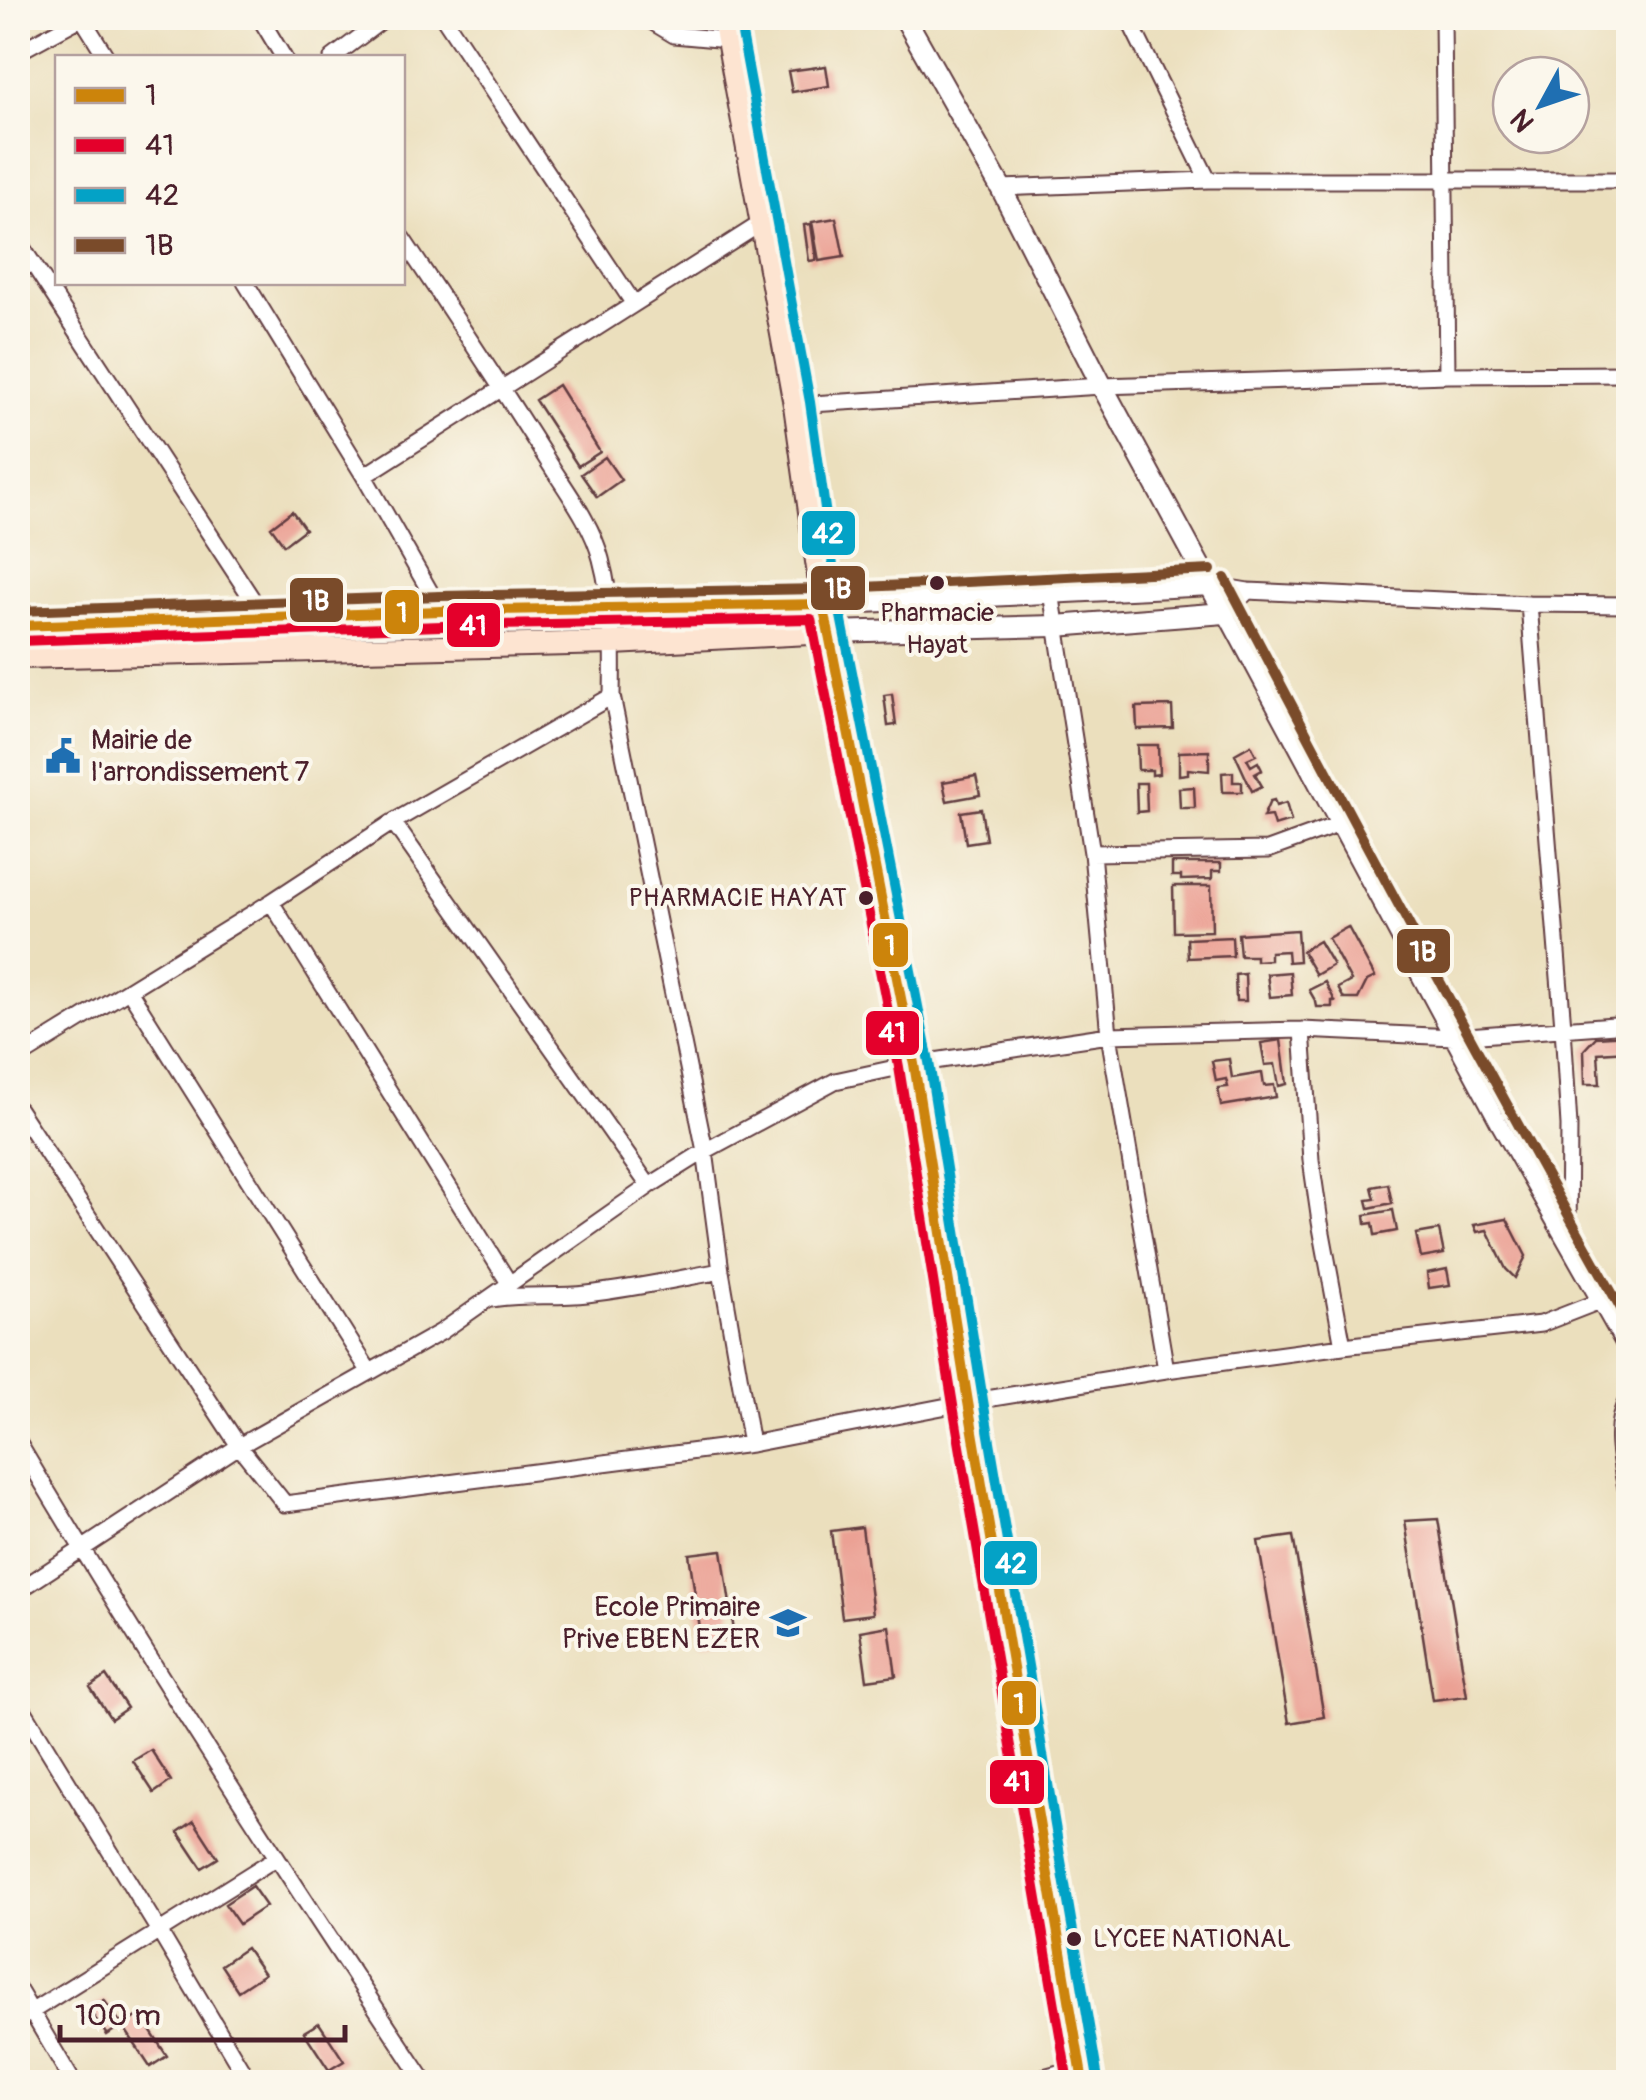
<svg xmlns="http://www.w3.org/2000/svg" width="1646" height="2100" viewBox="0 0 1646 2100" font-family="Pangolin,sans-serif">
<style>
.building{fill:#eba194}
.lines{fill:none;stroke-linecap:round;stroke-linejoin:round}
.minor-casing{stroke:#623c41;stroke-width:19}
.tertiary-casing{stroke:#623c41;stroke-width:24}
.secondary-casing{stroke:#623c41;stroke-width:26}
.minor{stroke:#fff;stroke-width:15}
.tertiary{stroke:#fff;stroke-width:20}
.secondary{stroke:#fde4d1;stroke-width:22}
.bus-1-casing{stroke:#fbf7ec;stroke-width:18}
.bus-2-casing{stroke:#fbf7ec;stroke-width:18}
.bus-3-casing{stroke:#fbf7ec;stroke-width:18}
.bus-4-casing{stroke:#fbf7ec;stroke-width:18}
.bus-1{stroke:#cc840b;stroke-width:10}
.bus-2{stroke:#e4002b;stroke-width:10}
.bus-3{stroke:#04a2c6;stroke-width:10}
.bus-4{stroke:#7a4b2a;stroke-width:10}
.bus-dot{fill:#4a1f2b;stroke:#fbf7ec;stroke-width:4}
.labels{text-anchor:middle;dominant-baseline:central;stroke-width:8;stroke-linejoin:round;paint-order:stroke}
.bus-label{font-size:26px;fill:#4a1f2b;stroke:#fbf7ec}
.poi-label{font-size:28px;fill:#4a1f2b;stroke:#fbf7ec;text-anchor:start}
.line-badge{stroke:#fbf7ec;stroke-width:4}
.badge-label{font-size:28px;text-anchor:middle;font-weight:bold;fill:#fff}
</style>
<rect width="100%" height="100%" fill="#fbf7ec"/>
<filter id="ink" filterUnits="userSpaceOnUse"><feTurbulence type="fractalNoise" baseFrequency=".01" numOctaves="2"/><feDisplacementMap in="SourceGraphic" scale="20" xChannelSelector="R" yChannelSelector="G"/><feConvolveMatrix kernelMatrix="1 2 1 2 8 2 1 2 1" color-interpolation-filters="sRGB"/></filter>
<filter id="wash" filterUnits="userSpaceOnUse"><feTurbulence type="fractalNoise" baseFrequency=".0048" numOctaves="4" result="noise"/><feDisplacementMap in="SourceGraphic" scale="40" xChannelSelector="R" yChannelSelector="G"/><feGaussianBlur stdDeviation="2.25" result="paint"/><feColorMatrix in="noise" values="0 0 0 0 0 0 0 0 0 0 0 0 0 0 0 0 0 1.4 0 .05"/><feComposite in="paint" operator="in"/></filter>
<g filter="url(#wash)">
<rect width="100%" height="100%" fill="#ebdfbd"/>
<g id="blocks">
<path class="building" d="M826,66L829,86L792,92L788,71Z
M836,218L844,257L819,261L812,222Z
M811,224L816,260L809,261L804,225Z
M558,385L600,452L578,466L535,400Z
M605,457L621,480L597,497L581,474Z
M292,511L305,529L284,545L271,527Z
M892,694L896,725L888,726L884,695Z
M1172,706L1173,728L1137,729L1136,707Z
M1137,745H1158L1159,774L1152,775V770H1138Z
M1251,745L1256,755L1247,759L1251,766L1258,762L1262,770L1255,774L1262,786L1252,791L1235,754Z
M1209,751V771L1188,769V774L1179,775V752Z
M1233,772V782H1242V792H1223L1222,773Z
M976,776L980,795L947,801L943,782Z
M1136,783H1146L1147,811L1137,812Z
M1194,787L1195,808H1180L1179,788Z
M1274,800L1276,806L1286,803L1291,821L1274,826L1271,816L1263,817L1270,801Z
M981,809L986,840L966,843L961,812Z
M1172,863H1221V871H1212V879L1181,880V876H1172Z
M1173,886H1211L1212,931L1174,932Z
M1348,927L1375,977L1367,981L1358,999H1344L1338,988L1351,981L1328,938Z
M1297,930L1299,961L1288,962L1287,951L1270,952V960L1256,961V956H1240L1238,934Z
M1232,937L1233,956L1188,958L1187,939Z
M1319,941L1333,965L1316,975L1302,951Z
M1290,972L1292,995L1270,997L1267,974Z
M1245,974L1246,1001H1236L1235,975Z
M1325,982L1335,1001H1332V1007H1317L1316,1002L1309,990Z
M1628,1035V1051L1598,1053L1600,1084H1585L1584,1050L1596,1037Z
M1281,1040L1287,1084L1279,1086L1275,1064L1265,1065L1261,1043Z
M1229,1059L1232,1078L1262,1073L1264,1086L1274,1085L1276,1097L1221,1106L1218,1088L1228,1087L1226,1079L1216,1081L1212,1061Z
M1388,1184L1392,1203L1369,1208L1367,1200L1375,1199L1372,1187Z
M1393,1210L1397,1231L1375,1235L1373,1223L1366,1224L1365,1215Z
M1507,1219L1526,1256L1515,1278L1506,1269L1487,1230L1477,1232L1474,1225Z
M1439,1230L1444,1254L1421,1258L1416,1234Z
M1447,1269L1450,1285L1429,1288L1427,1273Z
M1438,1519L1467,1696L1433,1700L1405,1521Z
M862,1527L873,1614L842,1618L831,1531Z
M1293,1536L1324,1717L1289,1723L1258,1541Z
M722,1550L735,1638L702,1642L689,1554Z
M889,1626L896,1676L867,1680L860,1631Z
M106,1676L127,1708L111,1719L90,1687Z
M151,1750L171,1781L154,1793L133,1761Z
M194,1821L218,1858L202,1868L178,1832Z
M252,1886L266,1906L239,1924L225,1904Z
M246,1948L264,1974L238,1991L221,1965Z
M104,2000L122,2025L107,2035L89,2010Z
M140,2015L167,2056L150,2067L123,2026Z
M319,2023L344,2061L329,2070L304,2032Z"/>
</g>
</g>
<g filter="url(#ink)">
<use href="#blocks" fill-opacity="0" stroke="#623c41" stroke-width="2.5"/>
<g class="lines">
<defs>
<path id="minor" d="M82,18L107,58
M260,18L284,58
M444,18L634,304
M646,18L674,35L728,40
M1128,18L1208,180
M1443,18L1447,375
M18,52L81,18
M332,58L385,18
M1001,188L1208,180H1628
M402,238C451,311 499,383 546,458C565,489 592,523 601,559C613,604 613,650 612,696L705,1151L721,1271L751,1444
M18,241L264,617L280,652
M245,282L364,476L441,611
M795,405L1102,386L1447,375L1628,374
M364,476L763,222
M1212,585L1248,591L1529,604L1628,605
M1248,591L1225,613L1498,1122L1628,1351
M1051,592L1092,853L1109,1035L1166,1370
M1529,604L1563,1027L1569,1126L1568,1237
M393,822L649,1186
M1092,853L1268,850L1337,825
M271,902L509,1283
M129,990L369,1371
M1302,1030L1311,1160L1320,1222L1343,1346
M18,1058L271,902L393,822L612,696
M18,1109L239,1446L285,1504L751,1444L968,1402L1166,1370L1343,1346L1541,1324L1600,1301
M492,1299C525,1293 555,1298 587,1294C632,1289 677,1279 721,1271
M1628,1398C1610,1428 1622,1466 1628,1498
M18,1442C147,1660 285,1872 425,2082
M18,1591L239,1446L441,1332L649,1186L705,1151L835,1081L914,1064L1109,1035L1302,1030L1454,1037L1628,1024
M18,1701L159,1931L249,2082
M18,1989L73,2082
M18,2020L276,1858
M1025,2082L1081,2067"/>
<path id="tertiary" d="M905,18L1001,188L1102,386L1225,613L1056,626L830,632L914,1064L968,1402L1083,2082
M823,604L1212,585"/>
<path id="secondary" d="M18,626L441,611L823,604
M18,657L613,643L830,632L823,604L795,405L724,18"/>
</defs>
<use href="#minor" class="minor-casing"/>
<use href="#tertiary" class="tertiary-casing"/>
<use href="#secondary" class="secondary-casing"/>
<use href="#minor" class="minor"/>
<use href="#tertiary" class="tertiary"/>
<use href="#secondary" class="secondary"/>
<defs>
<path id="bus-1" d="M18,626L441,611L823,604L914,1064L968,1402L1083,2082"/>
<path id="bus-2" d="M19,641L441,626L811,619L899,1067L953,1405L1068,2082"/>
<path id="bus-3" d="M739,18L810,402L838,601L929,1062L983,1400L1098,2079"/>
<path id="bus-4" d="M1225,578C1356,828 1489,1076 1628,1321
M18,611L440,596L822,589L1211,570"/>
</defs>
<use href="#bus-1" class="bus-1-casing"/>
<use href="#bus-2" class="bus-2-casing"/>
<use href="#bus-3" class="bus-3-casing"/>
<use href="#bus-4" class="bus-4-casing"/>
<use href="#bus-1" class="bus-1"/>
<use href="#bus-2" class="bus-2"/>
<use href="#bus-3" class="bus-3"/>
<use href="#bus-4" class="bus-4"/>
</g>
</g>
<defs>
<symbol id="civic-bare" viewBox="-9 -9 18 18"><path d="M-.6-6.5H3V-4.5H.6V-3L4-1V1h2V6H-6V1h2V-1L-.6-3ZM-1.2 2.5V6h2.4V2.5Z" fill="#1f6fb2" stroke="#fbf7ec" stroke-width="2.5" paint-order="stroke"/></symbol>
<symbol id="school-bare" viewBox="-9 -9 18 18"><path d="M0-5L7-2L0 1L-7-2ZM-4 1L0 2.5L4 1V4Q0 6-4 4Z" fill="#1f6fb2" stroke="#fbf7ec" stroke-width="2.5" paint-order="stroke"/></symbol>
</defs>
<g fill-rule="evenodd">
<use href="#civic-bare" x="38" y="731" width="50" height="50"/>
<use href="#school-bare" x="763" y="1598" width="50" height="50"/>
</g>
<g class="bus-dot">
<circle cx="937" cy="583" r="9"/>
<circle cx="866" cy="898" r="9"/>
<circle cx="1074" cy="1939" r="9"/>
</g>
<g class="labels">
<g class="bus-label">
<text x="937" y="613">Pharmacie<tspan x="937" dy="32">Hayat</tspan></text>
<text x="847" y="898" text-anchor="end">PHARMACIE HAYAT</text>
<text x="1093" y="1939" text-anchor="start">LYCEE NATIONAL</text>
</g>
<g class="poi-label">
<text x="91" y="740">Mairie de<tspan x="91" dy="32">l'arrondissement 7</tspan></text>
<text x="760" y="1607" text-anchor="end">Ecole Primaire<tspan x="760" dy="32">Prive EBEN EZER</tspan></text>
</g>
</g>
<g class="line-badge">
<rect x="800" y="509" width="57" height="48" rx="10" fill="#04a2c6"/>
<rect x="809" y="564" width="58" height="48" rx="10" fill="#7a4b2a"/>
<rect x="288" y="576" width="57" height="48" rx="10" fill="#7a4b2a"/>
<rect x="383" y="588" width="38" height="48" rx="10" fill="#cc840b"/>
<rect x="445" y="601" width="57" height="48" rx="10" fill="#e4002b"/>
<rect x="871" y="921" width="39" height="48" rx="10" fill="#cc840b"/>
<rect x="1395" y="927" width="57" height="48" rx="10" fill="#7a4b2a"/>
<rect x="864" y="1009" width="57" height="48" rx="10" fill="#e4002b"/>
<rect x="982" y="1539" width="57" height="48" rx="10" fill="#04a2c6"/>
<rect x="1000" y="1679" width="38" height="48" rx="10" fill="#cc840b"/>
<rect x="988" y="1758" width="58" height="48" rx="10" fill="#e4002b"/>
</g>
<g class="badge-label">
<text x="828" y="543">42</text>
<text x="838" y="598">1B</text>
<text x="316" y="610">1B</text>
<text x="402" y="622">1</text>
<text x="473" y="635">41</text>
<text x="890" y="955">1</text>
<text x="1423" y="961">1B</text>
<text x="892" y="1042">41</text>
<text x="1011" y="1573">42</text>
<text x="1019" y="1713">1</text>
<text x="1017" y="1791">41</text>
</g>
<rect width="1646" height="2100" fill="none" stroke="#fbf7ec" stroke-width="60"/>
<rect x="55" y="55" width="350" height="230" fill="#fbf7ec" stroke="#b4a19f" stroke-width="2.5"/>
<rect x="75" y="88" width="50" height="15" fill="#cc840b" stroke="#b4a19f" stroke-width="2.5"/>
<text x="145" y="105" font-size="30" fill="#4a1f2b">1</text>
<rect x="75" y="138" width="50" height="15" fill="#e4002b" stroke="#b4a19f" stroke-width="2.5"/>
<text x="145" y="155" font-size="30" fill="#4a1f2b">41</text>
<rect x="75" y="188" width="50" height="15" fill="#04a2c6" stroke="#b4a19f" stroke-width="2.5"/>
<text x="145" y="205" font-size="30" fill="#4a1f2b">42</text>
<rect x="75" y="238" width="50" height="15" fill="#7a4b2a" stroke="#b4a19f" stroke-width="2.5"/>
<text x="145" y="255" font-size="30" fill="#4a1f2b">1B</text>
<g transform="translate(1541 105) rotate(230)"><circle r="48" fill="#fbf7ec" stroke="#b4a19f" stroke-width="2.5"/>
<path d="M0-8L18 38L0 25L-18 38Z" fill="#1f6fb2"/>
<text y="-15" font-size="28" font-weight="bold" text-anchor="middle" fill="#4a1f2b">N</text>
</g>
<path d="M60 2025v15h285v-15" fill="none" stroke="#4a1f2b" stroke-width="5"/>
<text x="75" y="2025" font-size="30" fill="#4a1f2b" stroke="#fbf7ec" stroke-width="8" paint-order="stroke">100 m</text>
</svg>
